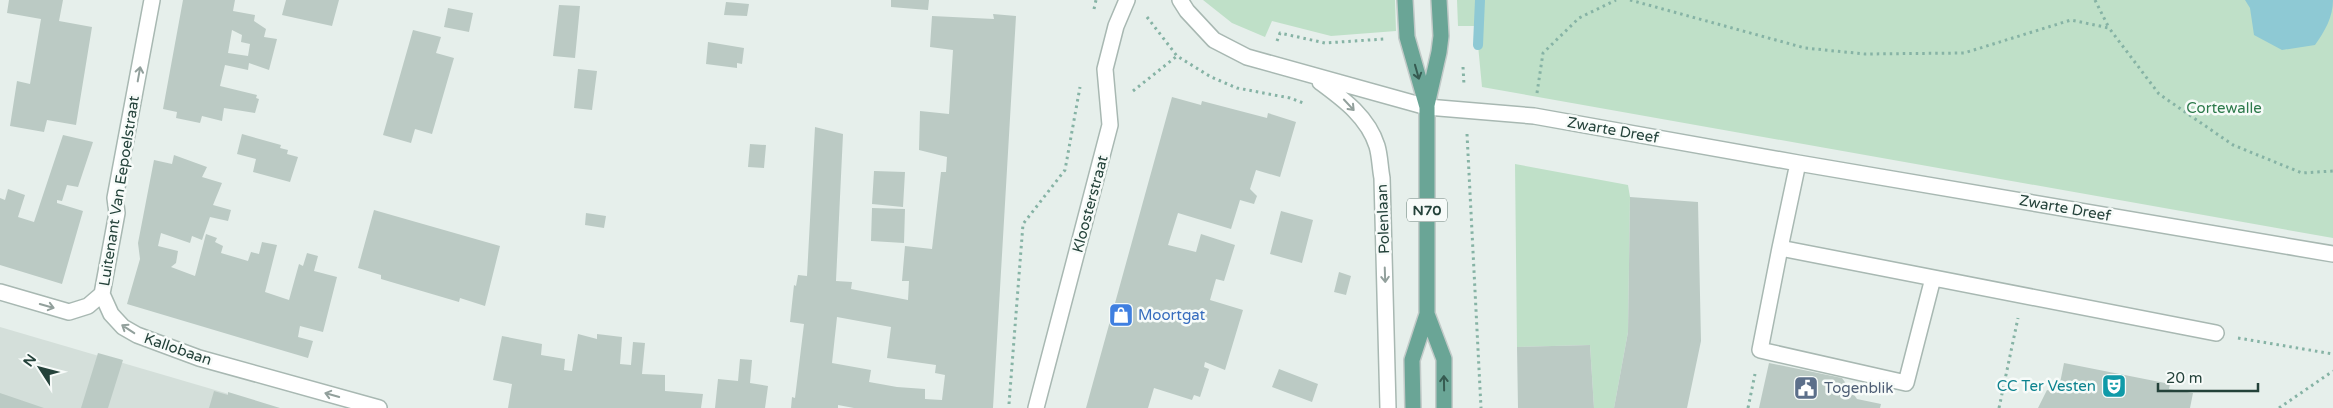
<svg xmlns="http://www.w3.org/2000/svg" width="2333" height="408" viewBox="0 0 2333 408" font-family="'Varela Round',sans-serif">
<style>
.built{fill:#d4dfda}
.green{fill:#bfe0c8}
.water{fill:#8ec9d4}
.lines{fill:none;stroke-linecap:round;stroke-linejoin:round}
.stream{stroke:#8ec9d4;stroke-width:10}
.building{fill:#bbcac4;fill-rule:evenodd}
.minor-casing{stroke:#a8b8b2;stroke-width:18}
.major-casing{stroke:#c2cac8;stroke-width:18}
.path{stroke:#86b3a5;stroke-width:3;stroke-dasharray:2.5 4;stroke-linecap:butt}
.minor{stroke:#fff;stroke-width:15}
.major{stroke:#6aa596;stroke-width:15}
.oneway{stroke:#365b51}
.oneway2{stroke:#92a09c}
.labels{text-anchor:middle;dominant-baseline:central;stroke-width:5;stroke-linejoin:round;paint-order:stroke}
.shield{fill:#f7fbf9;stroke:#637a73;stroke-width:1}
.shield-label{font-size:14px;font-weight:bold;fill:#24423a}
.park-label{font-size:15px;fill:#2d7a4b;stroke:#f7fbf9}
.street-label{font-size:15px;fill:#24423a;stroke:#f7fbf9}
.shop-label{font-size:15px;fill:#366cbe;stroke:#f7fbf9;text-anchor:start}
.culture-label{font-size:15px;fill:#0d838f;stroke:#f7fbf9;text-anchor:end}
.service-label{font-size:15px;fill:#4e5e75;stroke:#f7fbf9;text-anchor:start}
</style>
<rect width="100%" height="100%" fill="#e6efeb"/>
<path class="built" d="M0,327L259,403L276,408H0Z"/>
<path class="green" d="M1203,0H1395L1396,31L1331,36L1272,21L1265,37L1232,23Z
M1457,0H2333V238L1482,87L1478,45L1479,26H1458Z
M1515,164L1628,185L1630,197L1628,332L1614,408H1594L1590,345L1517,347Z"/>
<path class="water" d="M2245,0H2333C2333,17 2325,31 2315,45L2282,50L2254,35L2250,8Z"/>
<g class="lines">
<path class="stream" d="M1478,45L1480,0"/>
</g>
<path class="building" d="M9,0H63L59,21L92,27L76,125L47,120L44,132L10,126L17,81L30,84L41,19L7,13Z
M183,0H235L233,11L255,15L254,21L266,29L264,37L277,39L269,70L249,63L248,70L225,65L220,86L257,95L256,98L259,99L255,113L224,108L222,121L202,116L200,123L176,118L177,112L163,109ZM232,30L242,35L241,42L250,44L248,56L228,53Z
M286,0H339L332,26L282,15Z
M891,0H929L928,10L891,7Z
M726,2L749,4L747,16L724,15Z
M559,5L580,6L575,58L553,56Z
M448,8L473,13L469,32L444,27Z
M993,14L1016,16L993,408H854L838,405V408H791L792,397L795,398L804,324L790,322L794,285L796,286L798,275L807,276L815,127L843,134L836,281L852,282L851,289L908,300L909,281H902L905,246L932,249L941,172H946L947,157L919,150L920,111L949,114L953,50L930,47L932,16L994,19ZM837,317L891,327L887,358L936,365L935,373L945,375L942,400L925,399V389L897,387L869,382L871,370L832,363Z
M413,30L441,37L436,53L454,58L432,134L415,129L411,143L383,135Z
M708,42L744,48L742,64L737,63V68L706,64Z
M578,69L597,71L592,110L574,108Z
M1172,97L1201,105L1202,101L1267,118L1268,113L1296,122L1280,177L1256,170L1250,189L1257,196L1254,204L1240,200L1231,229L1178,213L1168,245L1196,252L1201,234L1235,245L1224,281L1216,279L1210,300L1243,310L1225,370L1205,362L1204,367L1209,369L1200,397L1194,395L1192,400L1154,388L1148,408H1086Z
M242,134L281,145L280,148L288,150L287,154L298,157L290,182L253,172L256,159L237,154Z
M63,135L93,142L78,187L67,185L62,201L57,200V203L83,211L62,284L0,265V198L5,200L8,189L25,195L18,217L34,222Z
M750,144L766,145L764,168L748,167Z
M174,155L207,167L202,177L222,183L213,205L231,210L228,221L210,217L202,240L192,236L190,243L161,233L158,246L178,251L176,263L171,267L195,276L206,234L217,238L215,242L223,246L221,253L248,261L251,252L259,254L262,242L277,245L265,292L289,300L299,264L303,266L307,253L318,256L314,271L337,277L323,332L300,326L298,337L313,341L308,358L127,304L140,259L138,243L154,160L172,164Z
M874,171L905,172L903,207L872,204Z
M1630,197L1698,202L1701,341L1687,408H1614L1628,332Z
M872,208L905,209L904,243L871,241Z
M374,210L500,246L485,306L460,298L459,302L381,279V275L358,268Z
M1281,211L1313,220L1302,263L1270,254Z
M586,213L606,216L604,228L585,225Z
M1339,272L1351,276L1346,295L1334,292Z
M578,334L597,339V334L622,337L620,364L631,365L633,342L645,343L642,374L665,375V391L703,394L701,408H508L512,384L493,380L502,336L542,344L541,355L565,359L564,370L572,371Z
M1590,345L1594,408H1518L1517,347Z
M98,353L123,360L108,408H81Z
M740,359L752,360L750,383L768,386L765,408H715L718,379L738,381Z
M1769,363L1842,378L1857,399L1881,404L1880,408H1759Z
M2064,363L2170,384L2169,389L2193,393L2190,408H2038L2047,390L2058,393Z
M1279,369L1318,384L1312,402L1272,387Z
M214,391L228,395V392L280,408H209Z
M0,393L44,408H0Z"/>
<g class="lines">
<defs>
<path id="minor" d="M1180,0L1187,11L1214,40L1247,57L1427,107L1534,116L1798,163L2333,254
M1320,82C1343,99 1368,117 1377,146C1380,156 1380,168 1382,178L1388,408
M1798,163L1780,248L2216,333
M1780,248L1760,350L1906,383L1933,278
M0,292L69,312L88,306L102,294
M102,294L111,314L123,327L137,335L199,358L379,408
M102,294L117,213L115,198L152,0
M1036,408L1110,125L1105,69L1116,26L1127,0"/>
<path id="major" d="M1405,0L1407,37L1427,107V314L1412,360L1413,408
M1427,105L1439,52L1441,36L1439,0
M1427,314L1444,359V408"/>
</defs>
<use href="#minor" class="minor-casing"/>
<use href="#major" class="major-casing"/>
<path class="path" d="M1630,0L1805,48L1865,54L1964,53L2071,20L2109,28L2159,94L2233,145L2302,173L2333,171
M2095,0L2109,28
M1094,9L1096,0
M1147,17L1177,56L1211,77L1237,88L1290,98L1306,104
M1277,41L1280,33L1325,43L1384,39
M1463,67L1464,85
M1133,91L1177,56
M1537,93L1543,53L1579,18L1616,0
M1467,134L1481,408
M2238,338L2333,354
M1009,404L1023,224L1065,170L1080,87
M1748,408L1755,374
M1999,408L2018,318
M2279,408L2333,371"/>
<use href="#minor" class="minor"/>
<use href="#major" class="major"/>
</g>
<defs><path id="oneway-shaft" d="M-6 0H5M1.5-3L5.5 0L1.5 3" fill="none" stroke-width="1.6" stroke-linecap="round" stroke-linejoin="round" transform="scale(1.25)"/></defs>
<g class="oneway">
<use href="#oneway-shaft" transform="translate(1417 72) rotate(74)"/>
<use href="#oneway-shaft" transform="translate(1444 383) rotate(-91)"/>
</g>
<g class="oneway2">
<use href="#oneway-shaft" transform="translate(139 74) rotate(-80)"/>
<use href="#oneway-shaft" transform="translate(1349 105) rotate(47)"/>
<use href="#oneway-shaft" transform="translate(1385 275) rotate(88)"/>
<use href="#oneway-shaft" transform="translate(47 306) rotate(16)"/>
<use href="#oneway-shaft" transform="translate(128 329) rotate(-147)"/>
<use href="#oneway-shaft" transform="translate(332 395) rotate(-164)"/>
</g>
<defs>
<symbol id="shop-square" viewBox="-11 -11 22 22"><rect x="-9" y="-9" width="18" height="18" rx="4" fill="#3f7fe0" stroke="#f7fbf9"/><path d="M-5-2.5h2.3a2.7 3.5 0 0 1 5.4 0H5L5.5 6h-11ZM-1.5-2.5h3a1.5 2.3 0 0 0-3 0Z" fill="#fff"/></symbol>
<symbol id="theatre-square" viewBox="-11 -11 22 22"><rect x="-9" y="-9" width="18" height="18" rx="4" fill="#0f9aa8" stroke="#f7fbf9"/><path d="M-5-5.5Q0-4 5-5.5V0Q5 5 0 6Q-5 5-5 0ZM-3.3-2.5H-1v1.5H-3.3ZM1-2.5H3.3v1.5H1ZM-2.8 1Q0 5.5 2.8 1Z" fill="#fff"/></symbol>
<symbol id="civic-square" viewBox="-11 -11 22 22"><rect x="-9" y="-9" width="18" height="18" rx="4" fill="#5c6f8a" stroke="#f7fbf9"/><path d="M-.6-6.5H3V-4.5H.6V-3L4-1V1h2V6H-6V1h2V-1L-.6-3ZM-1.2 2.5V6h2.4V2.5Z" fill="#fff"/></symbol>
</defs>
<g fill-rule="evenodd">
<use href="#shop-square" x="1107" y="301" width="28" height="28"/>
<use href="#theatre-square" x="2100" y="372" width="28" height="28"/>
<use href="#civic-square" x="1792" y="374" width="28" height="28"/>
</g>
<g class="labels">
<rect class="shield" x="1407" y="198.5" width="40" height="23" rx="4"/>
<g class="shield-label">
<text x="1427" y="210">N70</text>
</g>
<g class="park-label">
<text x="2224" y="108">Cortewalle</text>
</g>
<g class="street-label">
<text transform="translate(1613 130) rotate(10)">Zwarte Dreef</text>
<text transform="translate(119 191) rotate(-81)">Luitenant Van Eepoelstraat</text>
<text transform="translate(1090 204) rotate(-75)">Kloosterstraat</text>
<text transform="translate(2065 208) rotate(10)">Zwarte Dreef</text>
<text transform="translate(1383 219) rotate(-92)">Polenlaan</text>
<text transform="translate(178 349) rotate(19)">Kallobaan</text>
</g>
<g class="shop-label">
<text x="1138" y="315">Moortgat</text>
</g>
<g class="culture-label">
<text x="2096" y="386">CC Ter Vesten</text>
</g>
<g class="service-label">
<text x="1824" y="388">Togenblik</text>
</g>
</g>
<g transform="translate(40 368) rotate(306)" stroke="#f7fbf9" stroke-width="4" paint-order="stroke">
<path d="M0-4L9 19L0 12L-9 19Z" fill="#24423a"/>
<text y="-8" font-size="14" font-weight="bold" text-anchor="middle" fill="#24423a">N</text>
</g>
<path d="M2158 383v8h100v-8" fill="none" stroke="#24423a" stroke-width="2.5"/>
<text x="2166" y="383" font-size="15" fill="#24423a" stroke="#f7fbf9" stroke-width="4" paint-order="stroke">20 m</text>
</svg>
